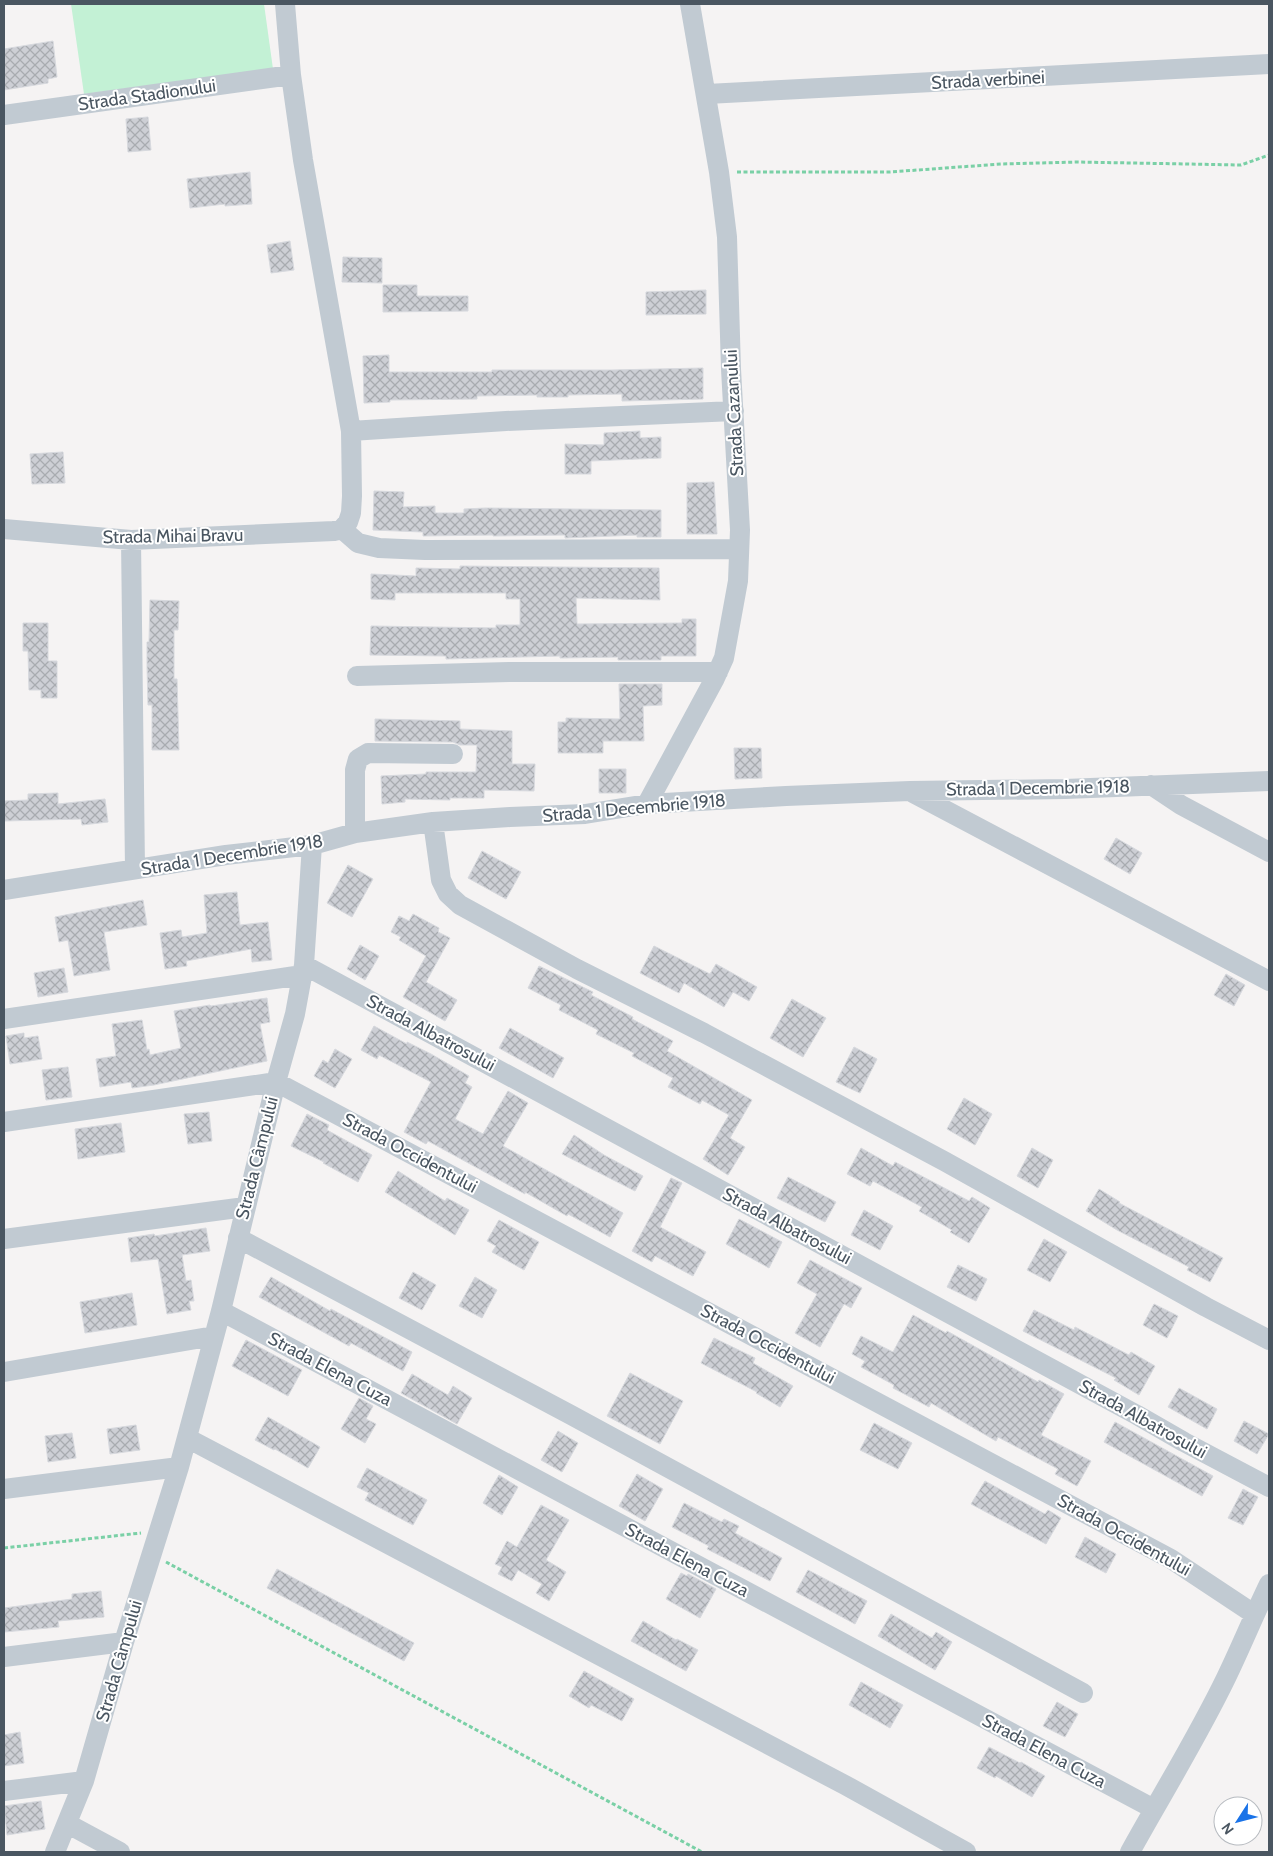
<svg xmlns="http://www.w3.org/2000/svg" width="1273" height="1856" viewBox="0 0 1273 1856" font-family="Cabin,sans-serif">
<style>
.grass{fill:#c3f1d5}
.building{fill:url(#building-cross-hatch);stroke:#d7d9de}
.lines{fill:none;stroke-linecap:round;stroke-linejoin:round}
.path{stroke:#7ad0a6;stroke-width:3;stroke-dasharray:4 2.5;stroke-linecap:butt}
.minor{stroke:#c1cad2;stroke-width:20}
.labels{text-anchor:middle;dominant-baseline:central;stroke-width:4;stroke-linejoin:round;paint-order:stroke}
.street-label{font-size:18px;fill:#4a5661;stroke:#fff}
</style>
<defs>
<pattern id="building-cross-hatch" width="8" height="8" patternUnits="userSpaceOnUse" patternTransform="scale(1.25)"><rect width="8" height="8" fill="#cdcfd5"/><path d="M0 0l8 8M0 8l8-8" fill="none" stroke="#a8abb0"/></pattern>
</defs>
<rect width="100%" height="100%" fill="#f5f3f3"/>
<path class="grass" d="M71,4H264L273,69L84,94Z"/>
<path class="building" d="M53,41L57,77L48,79V83L4,90V49Z
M148,117L151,150L128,152L126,119Z
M250,172L252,204L225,206V204L190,208L187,179Z
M290,241L294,270L271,273L267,245Z
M343,257L382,258V283L342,282Z
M383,285H417V296H468V311L383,312Z
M706,290V314L646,315V292Z
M389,355V372H492V370H612L703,368V399L622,401V394L568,395V397H537V395L477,396V399L390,400V402L364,403L363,356Z
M640,431V438L661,437V458L591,461V474H565V444L604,445V433Z
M63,452L65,483L32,484L30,454Z
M714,482L717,534H687V483Z
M374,491L404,492L403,507L435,506V513H464V509L486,508L661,510V537H637V535L565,538V535L493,536V535L423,536V532L373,530Z
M460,566L659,568L660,600L576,598L577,624L682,623V619H696V656H661V660H618V657L560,658V656L446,659V656L370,655L371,626L496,628V625H520V599H506V593H395V600L371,599V574L416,576V568L460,569Z
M150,600L179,601L178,630H174V679H177L179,750H152V705H148L147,666V642H149Z
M23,623H48V661H57V698H41V690H29L28,651H23Z
M619,684H662V705L643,706L644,741H603V753H558V722H566V718L620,719Z
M375,719L460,721V729L512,731V764H535L534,791L484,790V798H450V800L405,799V802L382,804L381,776L426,774V772H476L477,745H460L453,742L375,741Z
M734,748H761L762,778L735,779Z
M599,769H626V793H599Z
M58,793V804L105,799L108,822L82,825L81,819L4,821V801L28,800V794Z
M1116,838L1142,853L1130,874L1104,859Z
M482,851L521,872L506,899L468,878Z
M348,865L373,879L352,917L327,903Z
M237,892L240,925L268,922L272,960L252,962L251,949L186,961L187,966L165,969L160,933L181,930L182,937L207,933L204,895Z
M143,900L147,925L104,932L110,970L74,976L68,940L59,942L55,917Z
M413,914L439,928L438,932L450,938L426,982L457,1000L445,1021L403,997L426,956L399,940L401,937L391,932L399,916L409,921Z
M360,945L379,956L365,980L347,969Z
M654,946L710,974L716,964L757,987L749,1001L733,992L724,1007L684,983L679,993L640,973Z
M539,966L593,992L591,995L633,1017L632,1019L673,1041L667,1051L752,1100L730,1138L745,1147L728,1175L703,1159L729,1115L702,1100L700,1104L668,1087L673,1078L632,1056L634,1053L596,1034L598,1030L559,1010L561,1005L528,988Z
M64,968L68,992L38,997L34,973Z
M1226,974L1245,985L1234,1006L1214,995Z
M267,998L270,1022L260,1024L267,1061L154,1085L132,1088L131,1082L100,1087L96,1059L116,1056L112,1024L142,1020L147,1050L149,1049L150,1055L181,1048L174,1011L210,1005L211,1006Z
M792,999L826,1018L803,1057L770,1038Z
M374,1026L407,1044V1042L431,1054L469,1076L465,1083L472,1087L455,1119L483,1134L508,1091L528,1103L503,1146L623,1213L610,1237L568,1214L567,1216L525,1192V1194L428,1141L426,1144L404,1132L431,1082L379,1055L377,1059L361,1050Z
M510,1028L564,1058L553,1078L499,1048Z
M24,1033V1038L38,1036L42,1059L10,1064L6,1036Z
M854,1047L877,1059L860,1093L836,1082Z
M335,1049L352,1059L335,1088L314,1076L323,1060L328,1063Z
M68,1067L72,1097L46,1100L42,1070Z
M964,1098L992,1114L975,1145L947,1129Z
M209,1112L212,1141L188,1144L184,1114Z
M307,1114L329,1125L327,1130L372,1155L358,1182L323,1163L324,1162L291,1146Z
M121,1123L125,1152L78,1159L75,1129Z
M574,1135L604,1155L643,1176L635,1191L562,1154Z
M861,1148L893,1166L895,1162L969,1201L972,1197L990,1208L969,1243L950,1232L952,1230L919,1211L922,1207L873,1181L870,1186L847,1174Z
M1032,1148L1053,1160L1038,1188L1017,1176Z
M398,1171L445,1201L447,1198L469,1210L455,1235L385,1192Z
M788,1177L836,1202L825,1222L777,1198Z
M671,1178L682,1183L660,1227L706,1252L693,1276L655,1256L652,1262L632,1251Z
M1099,1189L1120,1202L1119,1203L1223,1258L1210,1282L1187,1270L1189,1267L1117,1230L1086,1211Z
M864,1210L893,1226L880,1250L851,1235Z
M739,1219L782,1242L769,1268L726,1244Z
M499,1220L539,1242L524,1270L492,1252L496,1246L487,1241Z
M206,1228L210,1251L182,1255L186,1281L191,1280L194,1301H189L191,1310L167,1314L158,1259L131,1262L128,1238L154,1234L155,1236Z
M1044,1239L1067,1252L1050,1282L1027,1270Z
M810,1260L862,1288L851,1308L844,1304L820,1347L795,1333L817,1294L797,1283Z
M958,1265L987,1279L976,1301L947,1287Z
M413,1272L436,1285L422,1310L399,1298Z
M271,1277L330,1311L331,1309L412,1352L403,1371L351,1343L349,1346L259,1297Z
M475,1277L497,1290L482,1318L459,1306Z
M132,1293L137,1325L85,1333L80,1302Z
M1154,1304L1178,1316L1167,1338L1143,1325Z
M1034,1310L1074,1330L1075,1327L1129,1355L1131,1352L1155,1366L1139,1395L1114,1380L1116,1378L1023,1331Z
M913,1315L946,1333L947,1331L1038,1382L1039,1380L1064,1394L1041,1435L1091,1461L1077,1486L1055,1474L1058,1469L998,1437L996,1441L931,1403L929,1407L893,1388L894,1385L861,1367L865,1361L852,1354L861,1336L893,1352Z
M714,1338L755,1358L753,1363L793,1386L780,1407L756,1393L757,1392L701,1363Z
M246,1340L302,1370L288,1396L232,1366Z
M630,1373L683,1401L660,1444L607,1416Z
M412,1374L448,1395L453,1386L472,1398L457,1424L401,1393Z
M1179,1388L1217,1409L1207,1429L1168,1407Z
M359,1398L373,1406L366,1419L376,1424L365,1443L341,1429Z
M268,1417L320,1447L308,1468L275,1449L274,1450L255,1440Z
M1244,1421L1269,1434L1257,1454L1234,1441Z
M1115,1422L1213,1476L1202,1496L1104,1442Z
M874,1423L912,1443L898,1469L860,1450Z
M136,1425L140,1450L110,1454L107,1429Z
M558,1431L578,1443L562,1472L541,1460Z
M72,1433L76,1458L48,1462L45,1436Z
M367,1468L427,1500L413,1525L365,1500L369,1493L357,1487Z
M637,1474L663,1489L645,1521L619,1506Z
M499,1475L518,1487L502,1515L483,1503Z
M985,1481L1045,1514L1048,1510L1061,1518L1046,1544L971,1504Z
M1243,1489L1258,1497L1243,1525L1228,1518Z
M684,1503L722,1522L724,1519L739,1526L735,1533L782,1558L770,1581L707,1549L709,1546L672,1527Z
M541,1505L569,1520L546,1560L566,1572L549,1601L536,1593L542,1584L518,1570L512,1581L498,1574L502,1567L495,1564L507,1541L517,1547Z
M1085,1537L1116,1554L1106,1573L1075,1557Z
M277,1569L414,1643L404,1661L267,1588Z
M808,1570L867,1601L855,1624L796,1592Z
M681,1573L687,1576L688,1574L716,1589L700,1618L666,1599Z
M101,1591L104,1617L58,1621L59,1627L4,1632V1608L72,1599V1594Z
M891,1614L932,1638L936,1632L952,1642L935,1670L878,1636Z
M643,1621L676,1640L677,1639L698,1650L686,1671L631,1641Z
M584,1671L634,1699L622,1721L591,1705L589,1708L569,1696Z
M861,1682L903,1705L890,1728L849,1705Z
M1057,1702L1078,1714L1065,1737L1043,1726Z
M20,1732L24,1763L4,1766V1735Z
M989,1747L1020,1763L1021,1762L1045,1776L1032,1797L996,1776L995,1778L977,1768Z
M41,1801L45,1829L7,1835L4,1806Z"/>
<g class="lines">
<path class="path" d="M737,172H890L1001,164L1077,162L1241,165L1269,155
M4,1548L141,1533
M166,1562L702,1852"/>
<path class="minor" d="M707,94L1269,64
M4,115L291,75
M351,431L506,421L734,411
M4,529L131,540L334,531L342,529L348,522L351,513L352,496L351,431L303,160L291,75L285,4
M342,529L358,543L379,548L425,550L739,549
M131,540L135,869
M357,676L509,672H718
M1151,785L1181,805L1269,852
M913,793L1269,981
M647,804L714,680L724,658L738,581L740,530L731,369L727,237L719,172L690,4
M433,822L441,880L448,894L460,905L577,969L704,1033L944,1161L1206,1307L1269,1340
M355,833V770L358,759L368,753L453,754
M4,890L226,855L312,845L355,833L433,822L510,817L585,814L647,804L786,796L910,791L1065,789L1269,781
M304,965L1137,1415L1184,1442L1269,1487
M4,1019L302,975
M4,1122L276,1082L1171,1559L1254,1614
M238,1238L571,1415L1083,1693
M4,1239L245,1207
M221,1311L1154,1809
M4,1372L214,1336
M187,1438L845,1785L966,1852
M4,1489L179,1467
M4,1657L124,1642
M4,1791L84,1781
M68,1824L120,1852
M55,1852L84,1781L124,1642L179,1467L221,1311L276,1082L295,1014L304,965L312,845
M1130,1852C1162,1794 1197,1738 1226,1678C1241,1647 1254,1615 1269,1584"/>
</g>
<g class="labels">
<g class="street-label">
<text transform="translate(988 80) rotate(-3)">Strada verbinei</text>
<text transform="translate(147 95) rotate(-8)">Strada Stadionului</text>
<text transform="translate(734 413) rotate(-93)">Strada Cazanului</text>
<text transform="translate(173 536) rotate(-1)">Strada Mihai Bravu</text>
<text transform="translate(1038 788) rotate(-1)">Strada 1 Decembrie 1918</text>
<text transform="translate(634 808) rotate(-5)">Strada 1 Decembrie 1918</text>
<text transform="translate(232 855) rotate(-9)">Strada 1 Decembrie 1918</text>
<text transform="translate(431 1033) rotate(28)">Strada Albatrosului</text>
<text transform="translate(410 1153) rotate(28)">Strada Occidentului</text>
<text transform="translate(257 1158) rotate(-76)">Strada Câmpului</text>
<text transform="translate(787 1226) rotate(28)">Strada Albatrosului</text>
<text transform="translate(768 1344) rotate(28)">Strada Occidentului</text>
<text transform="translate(330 1369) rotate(28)">Strada Elena Cuza</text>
<text transform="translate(1143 1419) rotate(29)">Strada Albatrosului</text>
<text transform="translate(1124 1535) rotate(29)">Strada Occidentului</text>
<text transform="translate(687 1560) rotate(28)">Strada Elena Cuza</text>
<text transform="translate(119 1661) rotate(-74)">Strada Câmpului</text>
<text transform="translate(1044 1751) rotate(28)">Strada Elena Cuza</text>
</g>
</g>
<rect width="1273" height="1856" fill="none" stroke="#4a5661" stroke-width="10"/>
<g transform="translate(1238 1821) rotate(234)"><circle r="24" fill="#ffffff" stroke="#b7bbc0"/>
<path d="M0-4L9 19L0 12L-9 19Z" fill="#1a73e8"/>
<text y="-8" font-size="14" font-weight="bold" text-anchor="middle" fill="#4a5661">N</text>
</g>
</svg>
